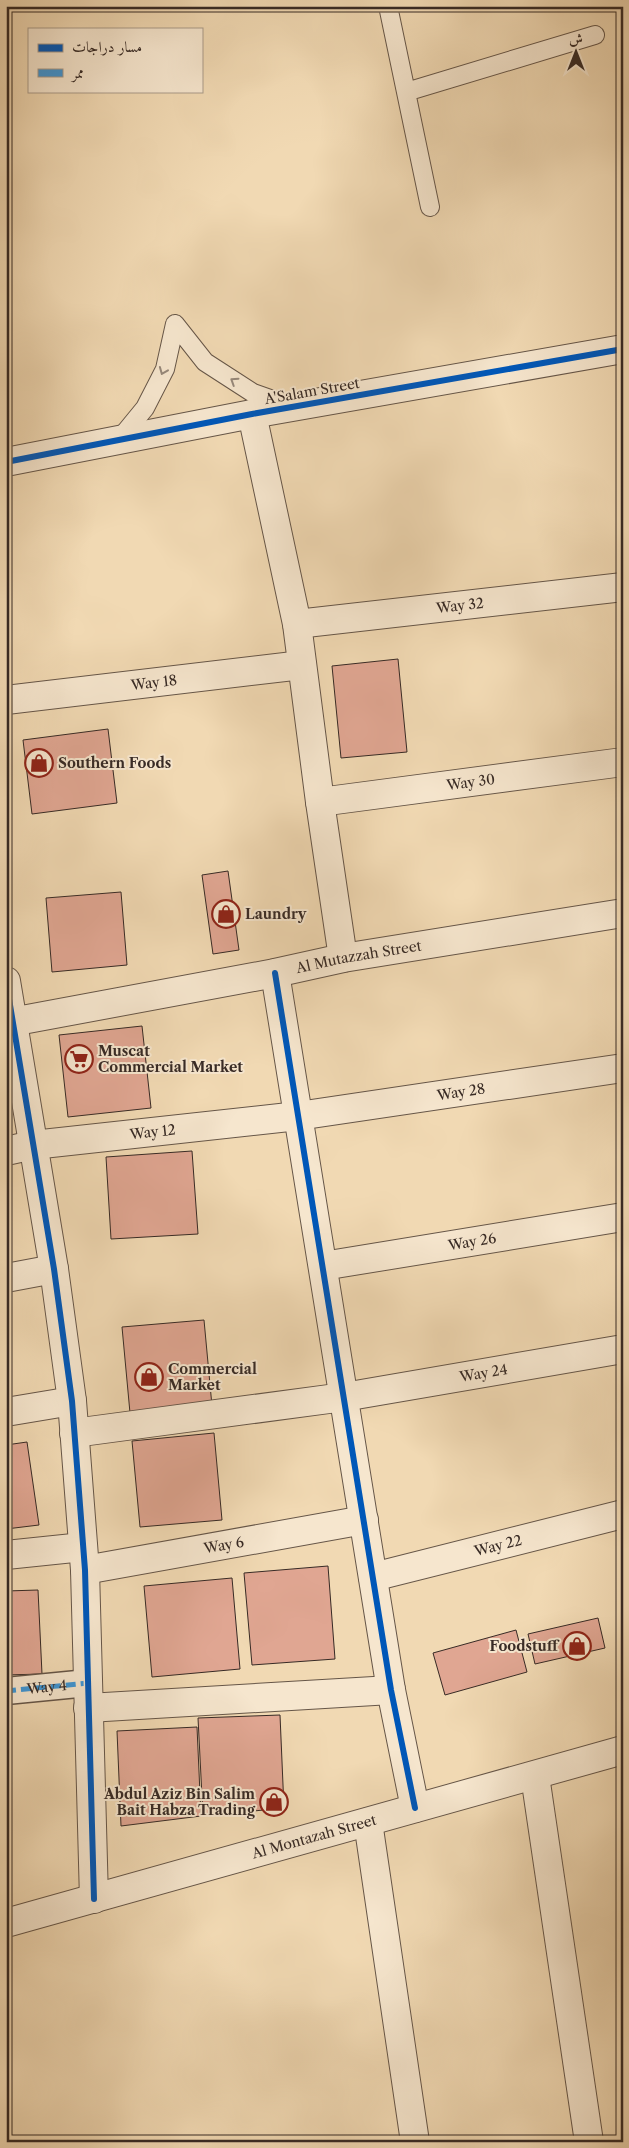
<svg xmlns="http://www.w3.org/2000/svg" width="629" height="2148" viewBox="0 0 629 2148" font-family="'Libre Caslon Text',Amiri,serif">
<style>
.building{fill:#e0a692;stroke:#372a25}
.lines{fill:none;stroke-linecap:round;stroke-linejoin:round}
.service-casing{stroke:#665648;stroke-width:20}
.pedestrian-casing{stroke:#665648;stroke-width:29}
.minor-casing{stroke:#665648;stroke-width:30}
.tertiary-casing{stroke:#665648;stroke-width:30}
.service{stroke:#f6e6ce;stroke-width:18}
.pedestrian{stroke:#f6e6ce;stroke-width:26}
.minor{stroke:#f6e6ce;stroke-width:28}
.tertiary{stroke:#f6e6ce;stroke-width:28}
.quiet{stroke:#3e96d6;stroke-width:5;stroke-dasharray:10 5;stroke-linecap:butt}
.cycleway-casing{stroke:#f6e6ce;stroke-width:9}
.cycleway{stroke:#0057b8;stroke-width:6}
.oneway{stroke:#96887a}
.labels{text-anchor:middle;dominant-baseline:central;stroke-width:4;stroke-linejoin:round;paint-order:stroke}
.street-label{font-size:14px;fill:#372a25;stroke:#f6e6ce}
.poi-label{font-size:14px;font-weight:bold;fill:#372a25;stroke:#f6e6ce;text-anchor:start}
</style>
<rect width="100%" height="100%" fill="#f1d9b3"/>
<filter id="stains"><feTurbulence type="fractalNoise" baseFrequency=".004" numOctaves="4"/><feColorMatrix values="0 0 0 0 .2 0 0 0 0 .09 0 0 0 0 .02 0 0 0 .5 -.17"/></filter>
<radialGradient id="worn" r=".72"><stop offset=".6" stop-color="#630" stop-opacity="0"/><stop offset="1" stop-color="#630" stop-opacity=".3"/></radialGradient>
<path class="building" d="M398,659L407,752L341,758L332,666Z
M108,729L117,803L32,814L23,740Z
M228,871L239,950L213,954L202,875Z
M121,892L127,965L52,972L46,898Z
M142,1026L151,1108L68,1117L59,1035Z
M192,1151L198,1234L111,1239L106,1157Z
M204,1320L212,1406L130,1413L122,1327Z
M214,1433L222,1520L140,1527L132,1441Z
M27,1442L39,1525L6,1529V1445Z
M328,1566L335,1659L252,1665L244,1573Z
M232,1578L240,1669L152,1677L144,1586Z
M38,1590L42,1674L6,1675V1591Z
M598,1618L605,1648L535,1664L528,1634Z
M516,1630L527,1672L445,1695L433,1653Z
M280,1715L284,1808L203,1816L198,1718Z
M197,1727L201,1816L121,1826L117,1731Z"/>
<g class="lines">
<defs>
<path id="service" d="M388,6L430,207
M406,92L595,35
M175,324L205,362L253,393L287,405
M118,441L145,408L165,369L175,324"/>
<path id="pedestrian" d="M6,1691L88,1683"/>
<g id="minor">
<path d="M252,414L297,624L320,802L343,958"/>
<path id="s1" d="M297,624L623,587"/>
<path id="s2" d="M6,700L302,665"/>
<path id="s3" d="M320,802L623,762"/>
<path d="M275,973L391,1690L415,1808"/>
<path id="s4" d="M6,1023L275,973L343,958L623,913"/>
<path id="s5" d="M6,1151L33,1145L298,1116L623,1068"/>
<path id="s6" d="M323,1266L623,1217"/>
<path d="M6,1278L54,1269"/>
<path d="M6,1412L72,1401"/>
<path id="s7" d="M74,1433L344,1397L623,1349"/>
<path d="M6,1555L83,1547"/>
<path id="s8" d="M85,1570L364,1520"/>
<path id="s9" d="M373,1577L623,1514"/>
<path d="M88,1708L391,1690"/>
<path d="M535,1776L589,2142"/>
<path d="M368,1822L415,2142"/>
</g>
<g id="tertiary">
<path d="M6,462L252,414L623,349"/>
<path d="M6,981L54,1269L72,1401L85,1570L94,1899"/>
<path id="s10" d="M6,1923L623,1750"/>
</g>
</defs>
<use href="#service" class="service-casing"/>
<use href="#pedestrian" class="pedestrian-casing"/>
<use href="#minor" class="minor-casing"/>
<use href="#tertiary" class="tertiary-casing"/>
<use href="#service" class="service"/>
<use href="#pedestrian" class="pedestrian"/>
<use href="#minor" class="minor"/>
<use href="#tertiary" class="tertiary"/>
<path class="quiet" id="s11" d="M6,1691L88,1683"/>
<defs>
<path id="cycleway" d="M6,462L252,414L623,349
M275,973L391,1690L415,1808
M6,981L54,1269L72,1401L85,1570L94,1899"/>
</defs>
<use href="#cycleway" class="cycleway-casing"/>
<use href="#cycleway" class="cycleway"/>
</g>
<defs><path id="oneway-chevron" d="M-2-3.5L2.5 0L-2 3.5" fill="none" stroke-width="1.6" stroke-linecap="round" stroke-linejoin="round" transform="scale(1.25)"/></defs>
<g class="oneway">
<use href="#oneway-chevron" transform="translate(163 371) rotate(112)"/>
<use href="#oneway-chevron" transform="translate(234 381) rotate(-147)"/>
</g>
<defs>
<symbol id="shop-ring" viewBox="-11 -11 22 22"><circle r="9.5" fill="#f6e6ce" stroke="#8f2418" stroke-width="1.5"/><path d="M-5-2.5h2.3a2.7 3.5 0 0 1 5.4 0H5L5.5 6h-11ZM-1.5-2.5h3a1.5 2.3 0 0 0-3 0Z" fill="#8f2418"/></symbol>
<symbol id="supermarket-ring" viewBox="-11 -11 22 22"><circle r="9.5" fill="#f6e6ce" stroke="#8f2418" stroke-width="1.5"/><path d="M-6-5.5h2.5l.6 2H6L4.5 2H-2.5L-4.4-4H-6ZM-1.5 3.2a1.3 1.3 0 1 0 .1 0ZM3 3.2a1.3 1.3 0 1 0 .1 0Z" fill="#8f2418"/></symbol>
</defs>
<g fill-rule="evenodd">
<use href="#shop-ring" x="23" y="747" width="32" height="32"/>
<use href="#shop-ring" x="210" y="898" width="32" height="32"/>
<use href="#supermarket-ring" x="63" y="1043" width="32" height="32"/>
<use href="#shop-ring" x="133" y="1361" width="32" height="32"/>
<use href="#shop-ring" x="561" y="1630" width="32" height="32"/>
<use href="#shop-ring" x="258" y="1786" width="32" height="32"/>
</g>
<g class="labels">
<g class="street-label">
<text transform="translate(312 391) rotate(-10)">A'Salam Street</text>
<text stroke="none"><textPath href="#s1" startOffset="164">Way 32</textPath></text>
<text stroke="none"><textPath href="#s2" startOffset="149">Way 18</textPath></text>
<text stroke="none"><textPath href="#s3" startOffset="152">Way 30</textPath></text>
<text stroke="none"><textPath href="#s4" startOffset="359">Al Mutazzah Street</textPath></text>
<text stroke="none"><textPath href="#s5" startOffset="459">Way 28</textPath></text>
<text stroke="none"><textPath href="#s5" startOffset="148">Way 12</textPath></text>
<text stroke="none"><textPath href="#s6" startOffset="151">Way 26</textPath></text>
<text stroke="none"><textPath href="#s7" startOffset="414">Way 24</textPath></text>
<text stroke="none"><textPath href="#s8" startOffset="141">Way 6</textPath></text>
<text stroke="none"><textPath href="#s9" startOffset="129">Way 22</textPath></text>
<text stroke="none"><textPath href="#s11" startOffset="41">Way 4</textPath></text>
<text stroke="none"><textPath href="#s10" startOffset="320">Al Montazah Street</textPath></text>
</g>
<g class="poi-label">
<text x="58" y="763">Southern Foods</text>
<text x="245" y="914">Laundry</text>
<text x="98" y="1051">Muscat<tspan x="98" dy="16">Commercial Market</tspan></text>
<text x="168" y="1369">Commercial<tspan x="168" dy="16">Market</tspan></text>
<text x="558" y="1646" text-anchor="end">Foodstuff</text>
<text x="255" y="1794" text-anchor="end">Abdul Aziz Bin Salim<tspan x="255" dy="16">Bait Habza Trading</tspan></text>
</g>
</g>
<rect width="629" height="2148" fill="none" stroke="#f1d9b3" stroke-width="25"/>
<rect x="8" y="8" width="614" height="2133" fill="none" stroke="#372a25" stroke-width="2.5"/>
<rect x="12" y="12" width="604" height="2123" fill="none" stroke="#372a25"/>
<rect x="28" y="28" width="175" height="65" fill="#f6e6ce" stroke="#aa9b8a"/>
<rect x="38" y="44" width="25" height="8" fill="#0057b8" stroke="#aa9b8a"/>
<text x="72" y="52" font-size="15" fill="#372a25">مسار دراجات</text>
<rect x="38" y="69" width="25" height="8" fill="#3e96d6" stroke="#aa9b8a"/>
<text x="72" y="78" font-size="15" fill="#372a25">ممر</text>
<g transform="translate(576 52)" stroke="#f6e6ce" stroke-width="4" paint-order="stroke">
<path d="M0-4L9 19L0 12L-9 19Z" fill="#372a25"/>
<text y="-8" font-size="14" font-weight="bold" text-anchor="middle" fill="#372a25">ش</text>
</g>
<rect width="100%" height="100%" filter="url(#stains)"/>
<rect width="100%" height="100%" fill="url(#worn)"/>
</svg>
